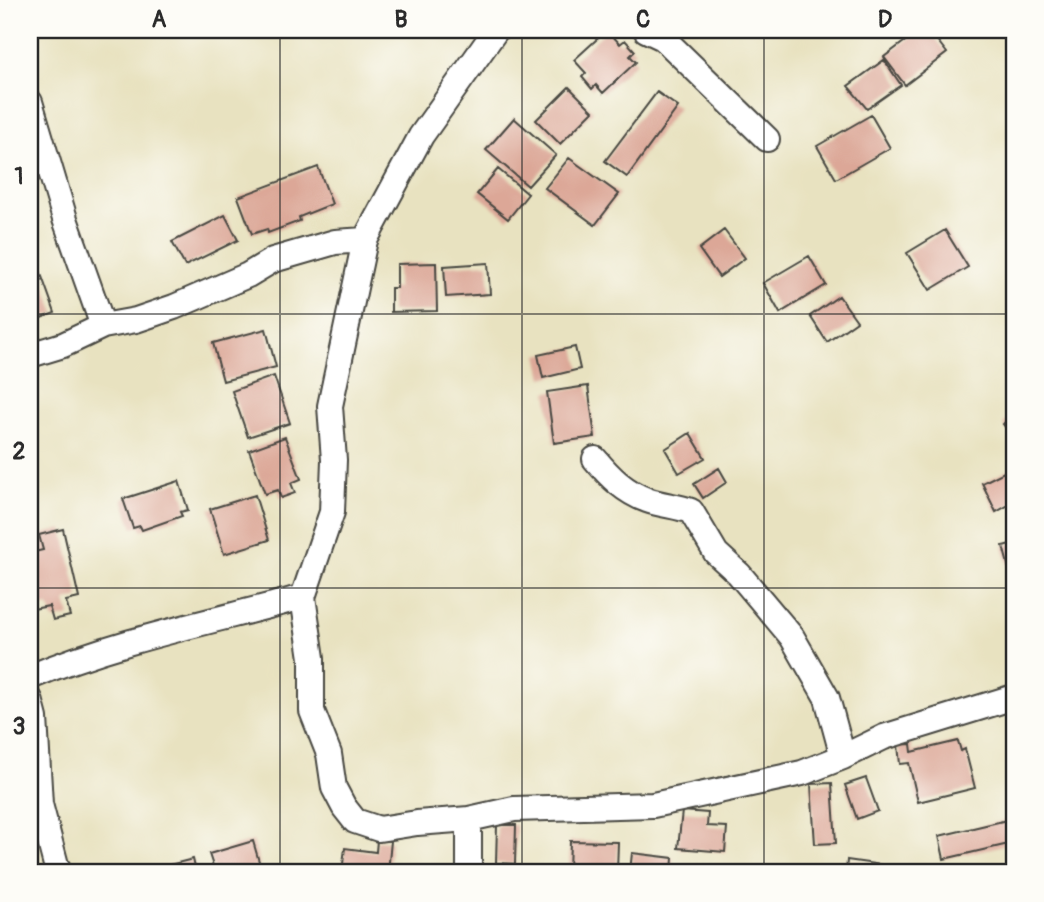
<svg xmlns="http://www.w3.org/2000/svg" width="1044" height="902" viewBox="0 0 1044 902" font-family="Pangolin,sans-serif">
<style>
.building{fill:#dca797}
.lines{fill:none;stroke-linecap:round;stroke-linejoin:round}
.minor-casing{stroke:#474641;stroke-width:28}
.minor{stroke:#fff;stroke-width:24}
.grid{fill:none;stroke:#2b2b2b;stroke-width:2;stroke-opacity:0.55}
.neatline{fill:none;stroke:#2b2b2b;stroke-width:2.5}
.grid-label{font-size:23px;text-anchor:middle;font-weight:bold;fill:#2b2b2b}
</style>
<rect width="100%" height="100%" fill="#fdfcf7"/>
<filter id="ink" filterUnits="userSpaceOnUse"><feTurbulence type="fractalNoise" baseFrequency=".0143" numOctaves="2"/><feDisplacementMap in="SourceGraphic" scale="14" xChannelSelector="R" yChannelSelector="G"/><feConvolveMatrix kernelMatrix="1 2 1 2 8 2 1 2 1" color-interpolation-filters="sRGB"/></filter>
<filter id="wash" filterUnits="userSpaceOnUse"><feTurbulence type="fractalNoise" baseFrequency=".00686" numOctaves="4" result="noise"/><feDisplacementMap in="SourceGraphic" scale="28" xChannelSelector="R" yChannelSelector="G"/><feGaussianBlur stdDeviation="1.57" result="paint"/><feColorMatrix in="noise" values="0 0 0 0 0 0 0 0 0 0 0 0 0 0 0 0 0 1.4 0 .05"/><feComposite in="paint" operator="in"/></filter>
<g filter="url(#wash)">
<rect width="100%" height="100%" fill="#e8e2c0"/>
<g id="blocks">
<path class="building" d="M607,30L620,44L625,40L635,51L630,56L636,62L603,93L596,85L592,89L582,77L586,73L574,60Z
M920,30H929L947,53L905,85L884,57Z
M884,60L901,85L867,109L848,86Z
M569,87L593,111L560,144L536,120Z
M657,92L678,107L627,177L605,161Z
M871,115L890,148L836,179L817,146Z
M514,118L556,155L528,186L486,150Z
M569,158L619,194L595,225L545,188Z
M318,167L332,204L299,217L300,221L268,233L267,229L252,234L238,197Z
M498,169L528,194L508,219L477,194Z
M225,215L238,240L185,266L172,242Z
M724,230L745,258L719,277L699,249Z
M945,230L968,267L930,290L907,253Z
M809,256L826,285L780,313L763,283Z
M436,263L437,311L391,312V288H397V264Z
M488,263L490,294L446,297L444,266Z
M40,271L55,313L30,322V274Z
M839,296L857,321L827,342L810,316Z
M266,329L276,367L223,381L213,343Z
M575,347L580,369L543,378L538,355Z
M274,376L290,423L248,437L232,391Z
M588,386L595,437L554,443L547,392Z
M1014,414V438L1003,424Z
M690,433L705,458L679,473L665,449Z
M285,437L301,479L291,483L295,493L281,498L278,490L265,494L249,450Z
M1014,467V502L996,512L982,483Z
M719,468L727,482L703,498L694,484Z
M179,481L188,510L180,512L182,516L142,530L140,526L133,528L123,499Z
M255,495L269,540L224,554L210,509Z
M63,529L79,598L66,601L70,616L53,620L49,606L33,609L30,594V553L43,550L39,535Z
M1014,543V583H1013L1003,546Z
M958,741L961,751L965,749L975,788L918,802L909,763L900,764L898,745L911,744L912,752Z
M866,778L878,811L857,819L845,785Z
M832,783L836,843L815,844L811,784Z
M682,811L708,813L707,826L727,827L725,852L678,848Z
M1007,820L1013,843L944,859L939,836Z
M497,825H516L515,864L496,863Z
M377,840L391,841L388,872H342L345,848L376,852Z
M253,841L260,865L235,872H215L209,854Z
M570,841L618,842L617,872H569Z
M632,853L673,858L672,872H630Z
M193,859L196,872H151L150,870Z
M847,860L896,867L895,872H846Z"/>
</g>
</g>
<g filter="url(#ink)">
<use href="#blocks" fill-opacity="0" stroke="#474641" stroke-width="2"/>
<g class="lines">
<defs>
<path id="minor" d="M496,30L421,136L365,240L330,406L334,460L332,512L303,597L312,658V711L329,754L334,788L344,807L355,821L379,829L417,823L469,819L514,809L653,805L802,773L843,757L884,737L1014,697
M646,30L663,38L767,139
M30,102L65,219L103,326
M30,355L63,345L103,326L136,320L174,307L248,275L273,260L335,242L365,240
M595,459C610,477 625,492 647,500C661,505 677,506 691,511L716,553L739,574L792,637L827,698L843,757
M30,677C118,640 211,622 303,597
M30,699L35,718L40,804L56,865L60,872
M469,872V819"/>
</defs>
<use href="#minor" class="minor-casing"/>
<use href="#minor" class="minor"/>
</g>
</g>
<path class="grid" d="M280,30V872M522,30V872M764,30V872M30,314H1014M30,588H1014"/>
<rect width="1044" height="902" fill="none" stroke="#fdfcf7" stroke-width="77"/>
<rect x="38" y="38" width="968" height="826" class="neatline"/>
<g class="grid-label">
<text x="159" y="27">A</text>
<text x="401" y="27">B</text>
<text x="643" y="27">C</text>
<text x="885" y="27">D</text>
<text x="19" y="184">1</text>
<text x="19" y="459">2</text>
<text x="19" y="734">3</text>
</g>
</svg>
